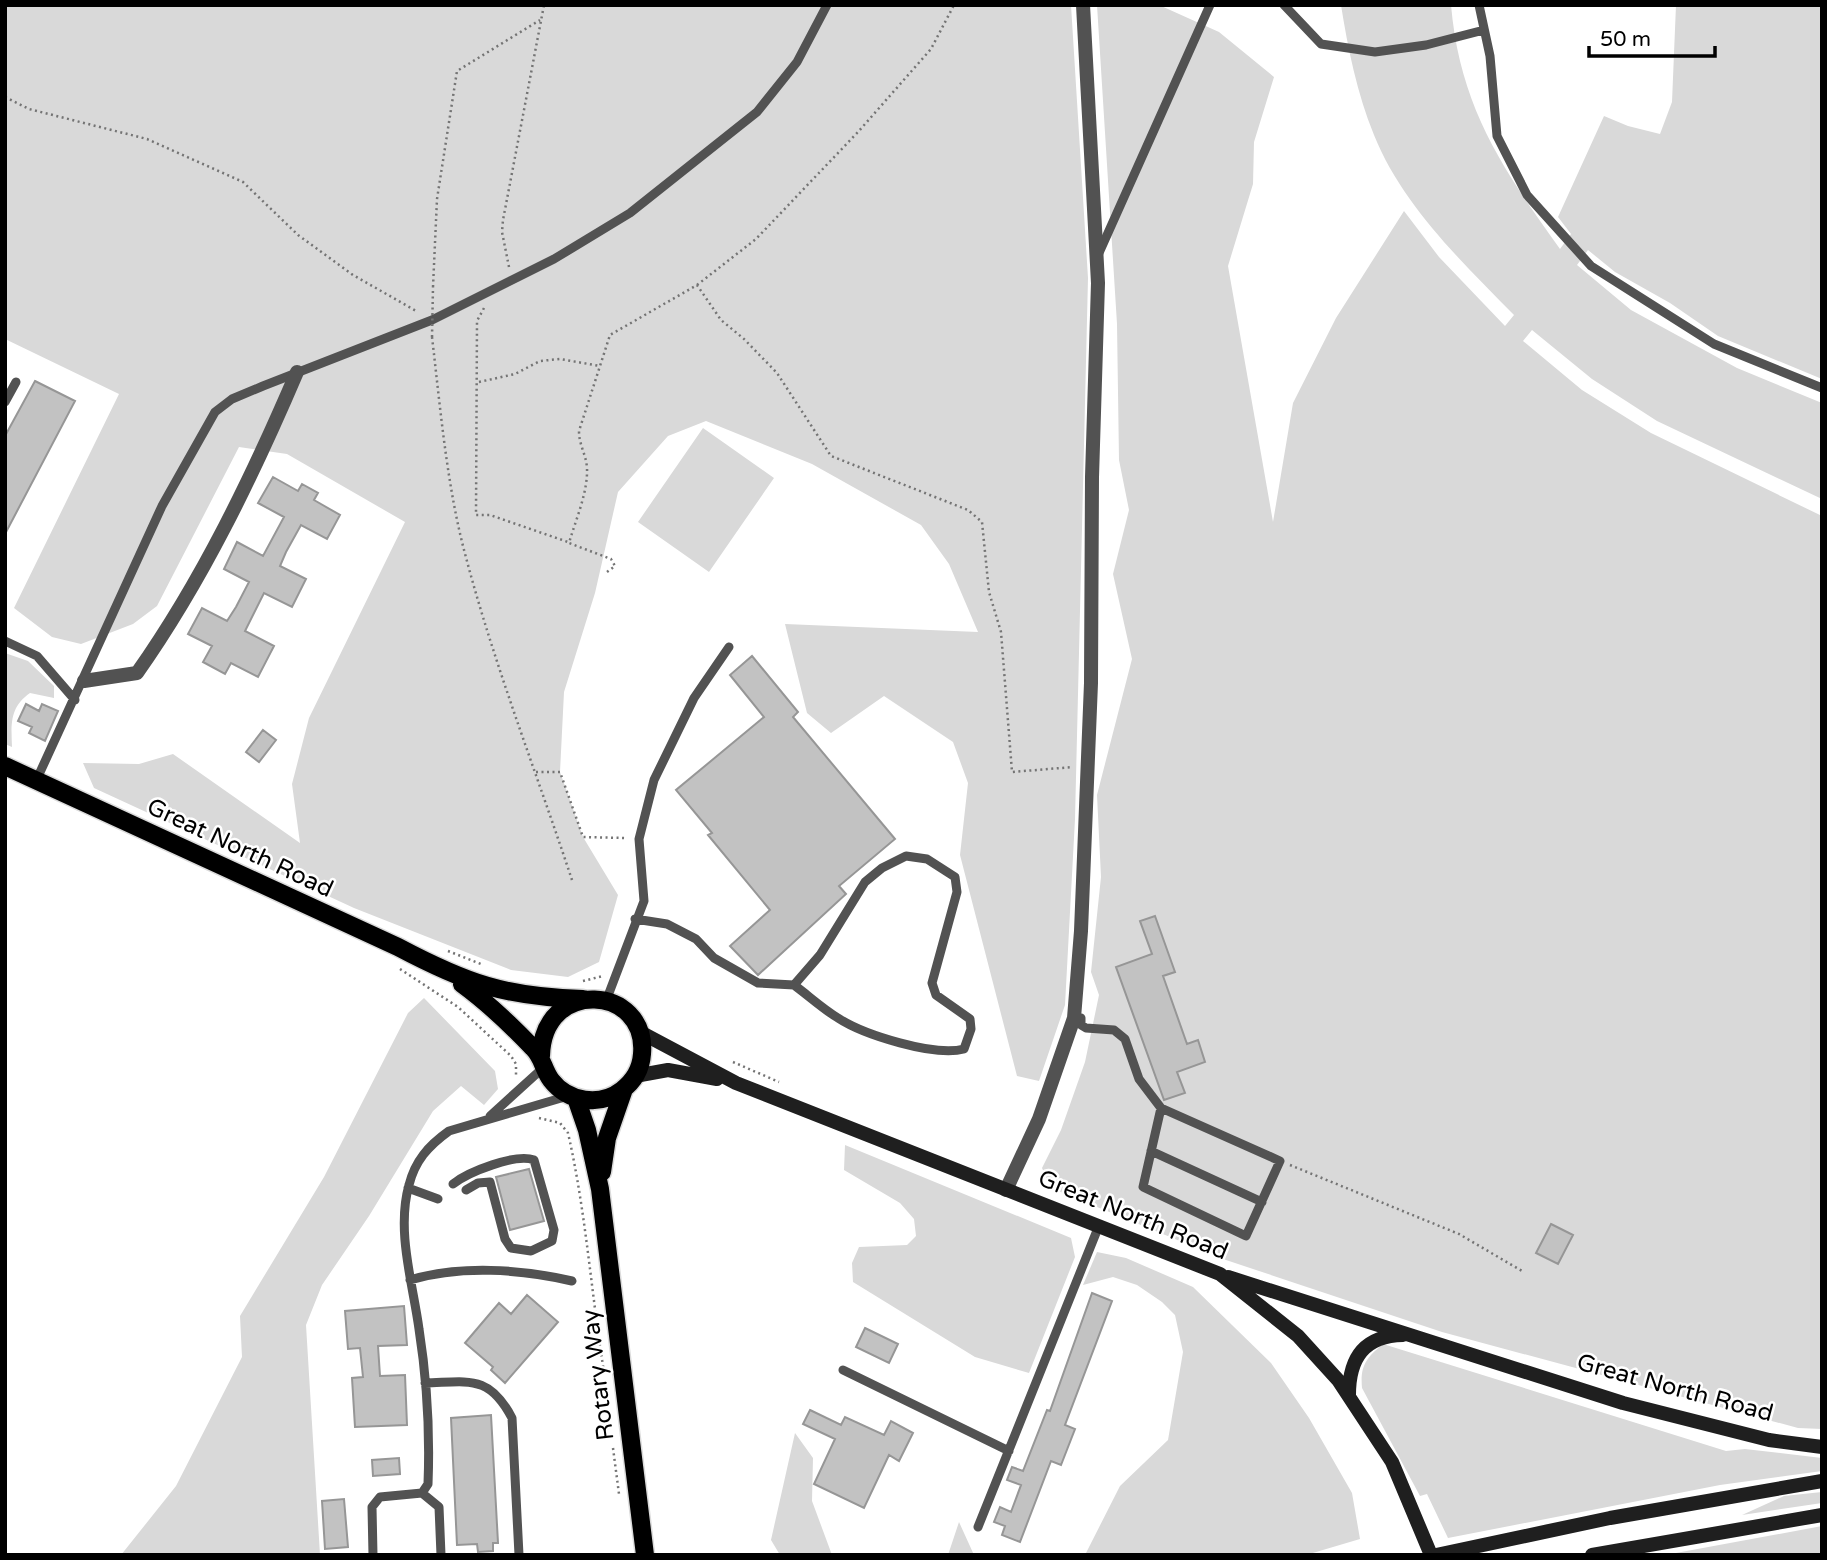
<svg xmlns="http://www.w3.org/2000/svg" width="1827" height="1560" viewBox="0 0 1827 1560" font-family="'Varela Round',sans-serif">
<style>
.green{fill:#d9d9d9}
.building{fill:#c2c2c2;stroke:#969696;stroke-width:2}
.lines{fill:none;stroke-linecap:round;stroke-linejoin:round}
.primary-casing{stroke:#dbdbdb;stroke-width:21}
.path{stroke:#747474;stroke-width:2.5;stroke-dasharray:2 3.5;stroke-linecap:butt}
.service{stroke:#525252;stroke-width:9}
.minor{stroke:#525252;stroke-width:14}
.secondary{stroke:#1f1f1f;stroke-width:14}
.primary{stroke:#000;stroke-width:18}
.path-bridge{stroke:#747474;stroke-width:2.5;stroke-dasharray:2 3.5;stroke-linecap:butt}
.labels{text-anchor:middle;dominant-baseline:central;stroke-width:5;stroke-linejoin:round;paint-order:stroke}
.street-label{font-size:24px;fill:#000;stroke:#fff}
</style>
<rect width="100%" height="100%" fill="#fff"/>
<path class="green" d="M5,5H1071L1088,278L1075,819L1065,1005L1039,1081L1017,1076L960,855L968,783L953,742L884,696L831,733L807,713L785,624L978,632L949,564L921,525L812,464L706,421L668,436L618,492L595,593L564,692L560,772L583,837L618,895L599,962L568,977L511,970L354,908L94,788L83,763L139,764L173,754L300,843L292,784L309,718L405,522L287,454L239,447L157,606L133,624L81,644L52,637L14,608L119,394L5,339Z
M1097,5H1159L1219,32L1274,77L1254,142L1253,184L1228,266L1273,522L1293,403L1336,318L1404,211L1439,257L1505,326L1514,315C1462,262 1402,205 1374,135C1357,93 1348,49 1341,5H1451C1460,107 1502,168 1560,249L1571,234L1558,217L1604,116L1628,126L1660,134L1672,102L1676,5H1822V379L1718,336L1670,303L1615,272L1588,250L1577,265L1631,310L1737,368L1822,403V499L1657,421L1592,379L1532,330L1523,341L1582,390L1651,433L1822,516V1429L1798,1428L1442,1332L1226,1260L1051,1188L1042,1168L1061,1130L1085,1062L1099,995L1091,972L1101,877L1097,795L1132,659L1113,574L1129,510L1119,460L1117,324Z
M703,428L774,478L709,572L638,522Z
M5,653L28,661L54,686V698L30,693C10,707 11,723 12,747L5,744Z
M424,998L495,1071L498,1089L484,1105L461,1086L433,1111L369,1216L322,1285L306,1325L320,1555H121L176,1486L242,1357L240,1316L324,1177L408,1013Z
M845,1145L1071,1238L1075,1257L1029,1373L975,1357L853,1282L852,1263L859,1247L907,1245L916,1236L914,1219L900,1203L844,1170Z
M1097,1252L1126,1258L1193,1287L1271,1363L1309,1418L1352,1493L1360,1539L1306,1555H1085L1120,1486L1168,1440L1183,1352L1175,1315L1162,1302L1137,1285L1113,1277L1083,1285Z
M1383,1344L1726,1451L1745,1449L1822,1458V1471L1720,1485L1448,1538L1427,1494L1420,1496L1362,1388C1360,1366 1366,1358 1383,1344Z
M795,1433L813,1458L812,1501L832,1555H780L771,1540Z
M1822,1492V1503L1742,1515L1784,1496Z
M959,1522L974,1555H948Z
M1822,1526V1555H1665Z"/>
<path class="building" d="M35,381L75,401L5,534V436Z
M273,477L298,491L302,484L318,493L314,500L340,515L327,539L301,525L286,552L280,566L306,579L292,607L264,593L245,631L274,646L258,677L231,663L225,674L203,662L212,646L188,634L202,608L227,621L236,607L249,582L224,569L237,542L263,556L284,517L258,503Z
M752,656L798,712L793,717L895,839L839,886L846,894L758,975L730,946L770,910L708,835L712,833L676,790L764,717L730,675Z
M26,704L39,711L42,704L58,711L45,741L29,733L32,727L18,721Z
M263,730L276,740L259,762L246,752Z
M1155,916L1175,972L1163,976L1187,1044L1198,1040L1205,1062L1177,1072L1185,1093L1164,1100L1116,967L1152,954L1140,921Z
M529,1169L544,1221L510,1230L496,1177Z
M1551,1224L1573,1235L1558,1264L1536,1253Z
M1092,1293L1112,1301L1065,1425L1075,1429L1061,1465L1051,1461L1020,1542L1002,1535L1005,1526L994,1522L1000,1507L1011,1512L1021,1485L1007,1480L1012,1467L1023,1471L1047,1410L1050,1411Z
M527,1295L558,1322L505,1383L491,1370L493,1367L465,1343L499,1303L511,1314Z
M404,1306L407,1345L378,1346L380,1376L405,1375L407,1425L355,1427L352,1378L363,1377L360,1348L348,1349L345,1311Z
M865,1328L898,1344L889,1363L856,1347Z
M810,1410L841,1425L845,1417L884,1435L891,1421L913,1433L899,1461L889,1455L864,1508L814,1484L835,1439L803,1424Z
M491,1415L498,1543H493V1551L478,1552L477,1544L457,1545L451,1418Z
M399,1458L400,1474L373,1476L372,1460Z
M344,1499L348,1547L325,1549L322,1501Z"/>
<g class="lines">
<defs>
<path id="primary" d="M5,766L398,947C466,983 505,997 583,999
M462,984C488,1003 511,1025 533,1048C543,1058 543,1069 551,1080C568,1102 600,1107 622,1090C634,1081 641,1068 642,1054C648,985 543,977 541,1056
M576,1098L587,1130L600,1189L645,1555
M602,1172L607,1138L624,1089"/>
</defs>
<use href="#primary" class="primary-casing"/>
<path class="path" d="M5,97L29,109L147,139L243,182L298,235L353,275L418,312
M509,267L502,232L503,220L544,5
M697,285L756,239L858,132L931,49L954,5
M433,287L437,199L457,71L540,20
M484,308L477,321L476,515H490L568,542
M432,337C440,405 446,476 462,542C491,657 535,768 572,880
M479,382L515,374L540,361L560,359L600,366
M607,572L615,566L611,559L569,543C576,519 588,492 587,468C586,454 579,445 579,431L610,335L697,285L721,320L744,339L777,373L831,456L968,510L982,522L989,592L1001,632L1012,772L1073,767
M536,772H560L583,837L626,838
M448,951L481,964
M400,969L458,1007L511,1056L516,1064V1075
M583,981L603,976
M733,1062L779,1082
M539,1118L560,1123L568,1133C586,1212 591,1292 604,1372
M1290,1165L1459,1234L1522,1271
M613,1448L619,1494"/>
<path class="service" d="M1284,5L1321,44L1375,52L1426,45L1484,30
M1479,5L1490,56L1497,136L1527,195L1591,266L1714,344L1822,388
M1099,253L1210,5
M5,402L16,382
M5,641L37,656L75,700
M36,781L162,506L215,412L232,399L263,386L432,320L554,259L630,213L757,112L797,62L827,5
M635,919L667,924L696,939L714,958L758,983L794,985L820,955L865,882L882,868L906,856L927,859L955,877L957,892L932,983L936,995L970,1019L971,1029L964,1049C935,1057 864,1035 838,1018C823,1009 809,996 794,985
M606,1001L644,901L639,839L654,780L694,698L729,647
M1074,1018H1081V1025L1086,1028L1114,1030L1125,1039L1139,1079L1161,1108L1280,1161L1246,1236L1143,1187L1161,1108
M490,1116L544,1067
M1151,1151L1262,1202
M453,1184C468,1172 516,1153 534,1160L554,1230L552,1241L531,1251L511,1248L505,1239L490,1182L478,1183L466,1190
M408,1188L438,1199
M410,1280C460,1265 521,1269 572,1281
M843,1370L1009,1451
M425,1383C469,1382 489,1374 512,1418L519,1555
M422,1493L439,1507L441,1555
M978,1527L1098,1228
M373,1555L372,1507L380,1497L422,1493L428,1484C430,1433 427,1380 419,1329C413,1284 396,1231 409,1185C415,1161 428,1146 449,1131L568,1096"/>
<path class="minor" d="M84,681L137,673C202,581 253,475 297,372
M1006,1190L1039,1119L1074,1018L1081,931L1091,683L1092,477L1098,283L1083,5"/>
<path class="secondary" d="M640,1032L736,1083L1220,1274L1298,1336L1338,1380L1392,1462L1431,1555
M635,1076L668,1070L717,1079
M1228,1277L1623,1403L1769,1440L1822,1447
M1349,1395C1349,1358 1364,1336 1403,1335
M1436,1555L1610,1518L1822,1481
M1592,1555L1822,1515"/>
<use href="#primary" class="primary"/>
<path class="path-bridge" d="M432,337L433,287"/>
</g>
<g class="labels">
<g class="street-label">
<text transform="translate(240 848) rotate(25)">Great North Road</text>
<text transform="translate(1133 1215) rotate(22)">Great North Road</text>
<text transform="translate(598 1375) rotate(-97)">Rotary Way</text>
<text transform="translate(1675 1388) rotate(15)">Great North Road</text>
</g>
</g>
<rect width="1827" height="1560" fill="none" stroke="#000000" stroke-width="14"/>
<path d="M1589 46v10h126v-10" fill="none" stroke="#000000" stroke-width="3.5"/>
<text x="1600" y="46" font-size="21" fill="#000000" stroke="#ffffff" stroke-width="5" paint-order="stroke">50 m</text>
</svg>
